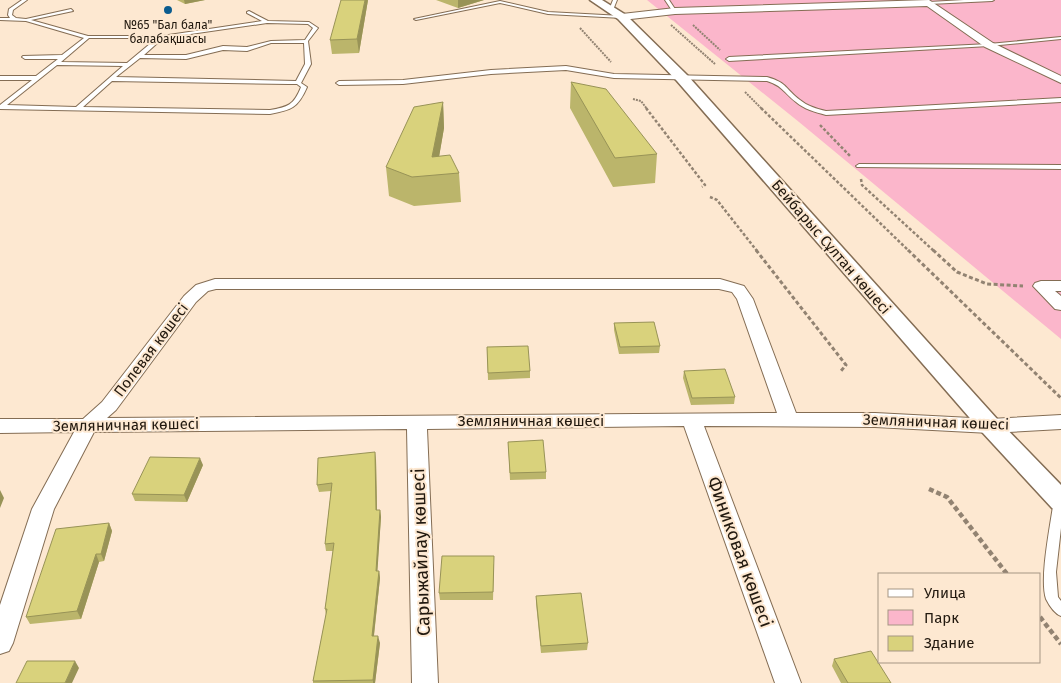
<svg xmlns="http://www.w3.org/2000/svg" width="1061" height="683" viewBox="0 0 1061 683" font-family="'Fira Sans',sans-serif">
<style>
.green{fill:#fbb6cb}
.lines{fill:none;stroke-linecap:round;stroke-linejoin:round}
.service-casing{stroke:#846d54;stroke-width:2}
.minor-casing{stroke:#846d54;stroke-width:2}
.tertiary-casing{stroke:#846d54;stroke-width:3}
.path-far3{stroke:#928372;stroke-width:2;stroke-dasharray:2 1;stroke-linecap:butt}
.path-far2{stroke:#928372;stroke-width:2.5;stroke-dasharray:3 2;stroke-linecap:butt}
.path-far1{stroke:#928372;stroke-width:3;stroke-dasharray:4 2.5;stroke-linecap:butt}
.path{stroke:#928372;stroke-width:4.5;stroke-dasharray:5 3;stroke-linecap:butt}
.service{fill:#fff;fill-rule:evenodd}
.minor{fill:#fff;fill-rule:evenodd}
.tertiary{fill:#fff;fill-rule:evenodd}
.wall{fill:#bbb56b}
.shaded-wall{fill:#989357}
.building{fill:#d9d27c;stroke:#989357}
.poi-dot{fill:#0b5c8f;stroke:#fde8d1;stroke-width:2}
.labels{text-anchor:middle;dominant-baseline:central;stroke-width:4;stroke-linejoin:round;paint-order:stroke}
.far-poi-label{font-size:12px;fill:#22190f;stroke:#fde8d1}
.street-label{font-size:15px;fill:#22190f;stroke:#fde8d1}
.near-street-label{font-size:18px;fill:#22190f;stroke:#fde8d1}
</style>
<rect width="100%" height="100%" fill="#fde8d1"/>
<path class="green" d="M647,0H1061V339L799,122Z"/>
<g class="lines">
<defs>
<path id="service" d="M22,0H27L13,10L12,15L16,18L26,19L71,9L73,11L31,20L88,36H162L262,21L247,13V12L249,11L268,21L309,22L318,28L308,41L311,64L301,83L307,87C298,108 291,110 270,114L0,109V105L32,80H0V76H36L58,59H25L22,57L23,56L62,55L84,38L26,21L0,20V18H10L8,15L9,9ZM267,23L308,24L313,28L305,40L271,41L247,47L223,46L186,55H144L163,38ZM89,38H157L127,63L61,62ZM271,43H304L305,64L296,81L116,77L140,58L186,59L223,50L247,51ZM57,65L123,66L76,107L7,105ZM112,81L289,84H297L301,87C294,105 288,107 270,110L83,107Z
M613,0H617L613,10L611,11L609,10Z
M665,0H669L677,12H673Z
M964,0H994L992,1L929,4L927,3L929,2Z
M500,1L548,12L622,16L624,17L622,18L548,14L500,3L416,20L414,19Z
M1061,37V39L989,46L729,61L726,59L729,57L989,44Z
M566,66L614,74L767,77C788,83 785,89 800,100C807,106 817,109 826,111L1061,98V102L826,115C815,112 804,109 796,102C783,92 783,86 767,81L614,78L566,70L491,74L403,84L339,85L336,83L339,81L403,80L491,70Z
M859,164L1061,165V169L857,167L856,166Z
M1059,495L1061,496V528L1056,572L1058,597L1061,601V616C1055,614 1049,605 1046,599C1039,578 1051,523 1054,499L1055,496Z"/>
<path id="minor" d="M929,0L993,43L1061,76V83L985,47L927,6L675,14L622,20L617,17L622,14L675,8Z
M215,279H720L744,286L753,299L796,413H875L990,419L1061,415V429L990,433L875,427L704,426L801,683H775L684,426L427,429L438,683H412L407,429L94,432L54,509L13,643L9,651L0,654V605L32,509L74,432L0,433V419H83L102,402L184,296L196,285ZM216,289H719L732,292L737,299L777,413L107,418L116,410L196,302L208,291Z
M1041,281H1061V291H1055L1061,296V310L1055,309L1033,286L1035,283Z"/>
<path id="tertiary" d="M590,0H602L626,15L687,75L998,420L1061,485V511L1052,508L982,432L677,81L618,19Z"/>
</defs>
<use href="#service" class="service-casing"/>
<use href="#minor" class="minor-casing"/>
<use href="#tertiary" class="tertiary-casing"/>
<path class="path-far3" d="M671,25L715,64
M693,25L720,50
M580,28L611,62
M745,92L762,109
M633,99L641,101L647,109"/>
<path class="path-far2" d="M646,108L705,185L702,187
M761,108L909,251
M820,125L850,156
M861,179L862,185L934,251
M710,197L717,200L757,251"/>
<path class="path-far1" d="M756,250L846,365L840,372
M908,250L1061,398
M933,250L957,272L987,284L1023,286"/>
<path class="path" d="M929,489L947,497L1007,574
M1040,617L1061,644"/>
<use href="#service" class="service"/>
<use href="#minor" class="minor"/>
<use href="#tertiary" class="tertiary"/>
</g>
<path class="wall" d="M177,0H205L185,4Z
M368,0L359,53L332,54L330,40Z
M436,0H484L458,8Z
M571,82L657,154L655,183L613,187L570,108Z
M443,102L444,128L439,156L459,173L461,202L414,206L389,196L386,167Z
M614,323L660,346L659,353L619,354L614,330Z
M487,347L530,371V378L488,380Z
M684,371L735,397L734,404L691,405L683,378Z
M508,442L546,472V479L510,480Z
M376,459L377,510H380L381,517L377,571H379L380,578L374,636L380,643L375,683H313V681L326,615L325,609L333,551H326L325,544L331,491L319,492L317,485Z
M203,465L187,502L135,501L132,494Z
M109,523L112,531L104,561L99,562L81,619L30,624L26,617Z
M494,564L493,600H440L439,593Z
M536,596L588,643L587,650L541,653L536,603Z
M834,659L891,683H841L832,666Z"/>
<path class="shaded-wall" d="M184,0H205L185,4Z
M365,0H368L359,53L357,39Z
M458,0H484L458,8Z
M443,102L444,128L436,175L432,157Z
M375,452L376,459L377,517L376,510Z
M200,458L203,465L187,502L184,495Z
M0,490L4,498L0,508Z
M380,510L381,517L377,578L376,571Z
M109,523L112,531L104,561L101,554Z
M96,554L99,562L81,619L77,611Z
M379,571L380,578L373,643L372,636Z
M378,636L380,643L375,683H373V680Z
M75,661L79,668L72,683H65Z"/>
<path class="building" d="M341,0H365L357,39L330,40Z
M571,82L606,89L657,154L615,158Z
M443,102L432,157L450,155L459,173L412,177L386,167L414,107Z
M654,322L660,346L620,347L614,323Z
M528,346L530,371L488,373L487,347Z
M725,369L735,397L692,398L684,371Z
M543,440L546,472L510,473L508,442Z
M375,452L376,510H380L376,571H379L372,636H378L373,680L313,681L327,609H325L334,543L325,544L332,483L317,485L318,458Z
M150,457L200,458L184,495L132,494Z
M109,523L101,554H96L77,611L26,617L56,529Z
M442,556H494L493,592L439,593Z
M581,593L588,643L541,646L536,596Z
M871,651L891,683H848L834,659Z
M27,661H75L65,683H16Z"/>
<circle class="poi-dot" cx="168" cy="10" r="5"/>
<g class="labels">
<g class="far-poi-label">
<text x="168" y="25">№65 "Бал бала"<tspan x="168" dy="14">балабақшасы</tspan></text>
</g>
<g class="street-label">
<text transform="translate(831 247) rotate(49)">Бейбарыс Сұлтан көшесі</text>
<text transform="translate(151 350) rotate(-53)">Полевая көшесі</text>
<text x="531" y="421">Земляничная көшесі</text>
<text transform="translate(936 422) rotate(2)">Земляничная көшесі</text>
<text transform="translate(126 425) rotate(-1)">Земляничная көшесі</text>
</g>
<g class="near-street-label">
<text transform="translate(421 552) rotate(-92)">Сарыжайлау көшесі</text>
<text transform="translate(740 552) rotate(70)">Финиковая көшесі</text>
</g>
</g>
<rect x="878" y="573" width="162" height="90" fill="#fde8d1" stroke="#a59583"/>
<rect x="888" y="589" width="25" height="8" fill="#ffffff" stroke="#a59583"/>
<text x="924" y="598" font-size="15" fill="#22190f">Улица</text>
<rect x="888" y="610" width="25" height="15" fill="#fbb6cb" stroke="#a59583"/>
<text x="924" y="623" font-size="15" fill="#22190f">Парк</text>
<rect x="888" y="636" width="25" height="15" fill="#d9d27c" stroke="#a59583"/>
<text x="924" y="648" font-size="15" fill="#22190f">Здание</text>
</svg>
